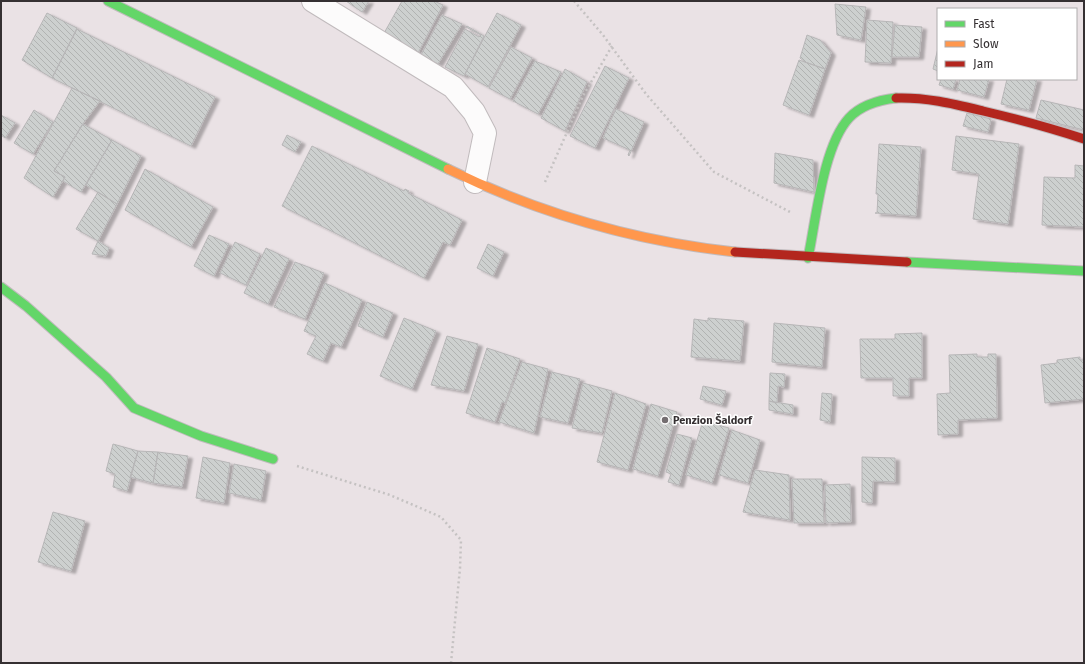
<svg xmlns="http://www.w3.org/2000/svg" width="1085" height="664" viewBox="0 0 1085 664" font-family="'Fira Sans',sans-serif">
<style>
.building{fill:url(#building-back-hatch);stroke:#b7b6b7;filter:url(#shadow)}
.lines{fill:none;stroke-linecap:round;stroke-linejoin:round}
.street-casing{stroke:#c1bbbd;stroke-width:24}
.fast-casing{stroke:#c1bbbd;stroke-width:11}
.slow-casing{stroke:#c1bbbd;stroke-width:11}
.jam-casing{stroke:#c1bbbd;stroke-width:11}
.path{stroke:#c5c2c2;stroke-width:2.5;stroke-dasharray:2 3;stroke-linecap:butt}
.street{stroke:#fcfbfb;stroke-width:22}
.fast{stroke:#63d668;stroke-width:9}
.slow{stroke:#ff974d;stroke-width:9}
.jam{stroke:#b3261e;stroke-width:9}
.poi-dot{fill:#746e71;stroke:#fff;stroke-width:1.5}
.labels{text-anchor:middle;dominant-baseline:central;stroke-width:3;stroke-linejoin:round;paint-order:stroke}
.poi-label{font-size:11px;font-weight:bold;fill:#353032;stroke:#fff;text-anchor:start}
</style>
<defs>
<pattern id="building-back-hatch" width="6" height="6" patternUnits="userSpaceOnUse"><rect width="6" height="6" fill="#cdd0cf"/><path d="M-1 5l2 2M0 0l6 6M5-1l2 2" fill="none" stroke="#b1b3b2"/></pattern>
<filter id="shadow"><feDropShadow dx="4.5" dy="2.5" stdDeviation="1" flood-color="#0004"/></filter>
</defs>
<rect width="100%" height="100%" fill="#eae2e5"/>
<path class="building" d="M346,1H369L362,12Z
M402,1H434L443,5L418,53L383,35Z
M835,4L866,7L861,40L837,35Z
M47,13L77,28L52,78L22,60Z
M497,13L521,25L488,87L465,74Z
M442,15L462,24L438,64L421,55Z
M867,20L893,22L891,63L865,62Z
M895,25L922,27L919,57H892Z
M467,26L484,36L464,76L445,67L465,29L479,37L481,35L466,27Z
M77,29L215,97L191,146L52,78Z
M807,35L820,40L831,53L825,69L805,62L800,58Z
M511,47L532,58L510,99L489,88Z
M938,48V71L933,69Z
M799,60L825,69L809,115L783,105Z
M535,61L561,72L538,114L513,101Z
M605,66L629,78L595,148L570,136Z
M565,69L587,82L565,131L541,118Z
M941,79H956L953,89L939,85Z
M960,79H989L984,97L957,90Z
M1007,79H1037L1029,110L1001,104Z
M72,88L100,101L82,125L54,171L65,177L53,197L24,178Z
M1041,100L1084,110V130L1036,118Z
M616,109L644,122L629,156L628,155L630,150L603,138Z
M34,110L53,122L33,154L14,143Z
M967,113L991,119L988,132L963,126Z
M1,115L15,123L5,138L1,135Z
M83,124L112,140L81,192L63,181L65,177L54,171Z
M287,135L301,142L295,152L282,145Z
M956,136L1019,144L1008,224L973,219L979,174L952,170Z
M112,140L141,156L117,204L86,185Z
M879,144L921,147L916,216L875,213H877L878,194H876Z
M312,146L404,191L405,189L409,191L408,193L462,220L450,245L443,242L424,278L282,206Z
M775,153L813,160L814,192L774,183Z
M1075,165L1084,166V227L1042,225L1044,177L1075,178Z
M145,169L213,207L191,247L125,210Z
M98,192L117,204L98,241L76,229Z
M209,235L229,244L214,276L194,266Z
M98,241L109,248L106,256L92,254Z
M235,242L260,254L246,285L220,273Z
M488,244L504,252L493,276L477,268Z
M266,248L289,259L268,304L244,293Z
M295,262L324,273L305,319L274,307Z
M325,283L362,300L341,347L331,343L323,361L307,354L316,336L304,331Z
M367,302L393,313L383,337L358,326Z
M404,318L436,331L412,389L380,376Z
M708,318L744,321L740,361L691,357L694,319L708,321Z
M774,323L825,328L822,367L772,362Z
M922,333V378H909V396H893V378H861L860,339H895V334Z
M447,336L478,344L464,391L431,385Z
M487,348L520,359L505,403L502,402L495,422L466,413Z
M977,354V357H988V354H996L997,418L958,420V434L938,435L937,394L950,393L949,355Z
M1080,357V360H1084V399L1045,403L1041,365L1057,363V360Z
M522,362L548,369L534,433L499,422Z
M552,372L580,379L568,423L540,417Z
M770,373L785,374L784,387L778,386L777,403L769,401Z
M583,383L612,391L602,433L572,428Z
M703,386L726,391L722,405L700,399Z
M615,393L646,404L628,470L597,462Z
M822,393L832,394L830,422L820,420Z
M769,401L793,405V414L769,410Z
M651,404L677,412L658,476L633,469Z
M703,421L729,428L712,483L686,475Z
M732,430L760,440L748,483L719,475Z
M677,434L692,438L679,485L668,482L671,474L666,472Z
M113,444L138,451L127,491L113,487L115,474L106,471Z
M138,451L158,452L153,483L130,477Z
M158,452L188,456L182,487L153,483Z
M203,457L230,463L224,503L196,498Z
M862,457L895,458V482L873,481L872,503L862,502Z
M234,464L266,471L261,500L229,493Z
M755,470L789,475L790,520L743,512Z
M792,479H822L824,523H794Z
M850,484L851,522L826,523L825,485Z
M53,512L85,521L71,571L38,562Z"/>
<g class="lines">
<defs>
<path id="street" d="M313,1L453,87L474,112L485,133L475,182"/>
<path id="fast" d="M108,1L448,169
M808,258C816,220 823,146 849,118C861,105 879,100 896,98
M907,262L1084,271
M1,287L26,306L106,377L134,408L201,436L273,459"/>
<path id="slow" d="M448,169C538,213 635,241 735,252"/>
<path id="jam" d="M896,98C926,97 954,104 983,111C1017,119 1051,128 1084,139
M735,252L907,262"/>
</defs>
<use href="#street" class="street-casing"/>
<use href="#fast" class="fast-casing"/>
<use href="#slow" class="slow-casing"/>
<use href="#jam" class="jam-casing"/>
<path class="path" d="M574,1L603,35L646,94L714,172L790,212
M545,182L583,96L612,46
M297,466L390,495L441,517L461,540L460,568L451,663"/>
<use href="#street" class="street"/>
<use href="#fast" class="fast"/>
<use href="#slow" class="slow"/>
<use href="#jam" class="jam"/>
</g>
<circle class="poi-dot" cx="665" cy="420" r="4"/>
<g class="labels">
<g class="poi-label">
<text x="673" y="420">Penzion Šaldorf</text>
</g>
</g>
<rect width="1085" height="664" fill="none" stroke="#353032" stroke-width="4"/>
<rect x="937" y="8" width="140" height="72" fill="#ffffff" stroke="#aeacad"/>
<rect x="945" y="21" width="20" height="6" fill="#63d668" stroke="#aeacad"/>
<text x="973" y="28" font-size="12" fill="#353032">Fast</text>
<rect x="945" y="41" width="20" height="6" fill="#ff974d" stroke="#aeacad"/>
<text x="973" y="48" font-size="12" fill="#353032">Slow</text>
<rect x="945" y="61" width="20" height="6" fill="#b3261e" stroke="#aeacad"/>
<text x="973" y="68" font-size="12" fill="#353032">Jam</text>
</svg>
